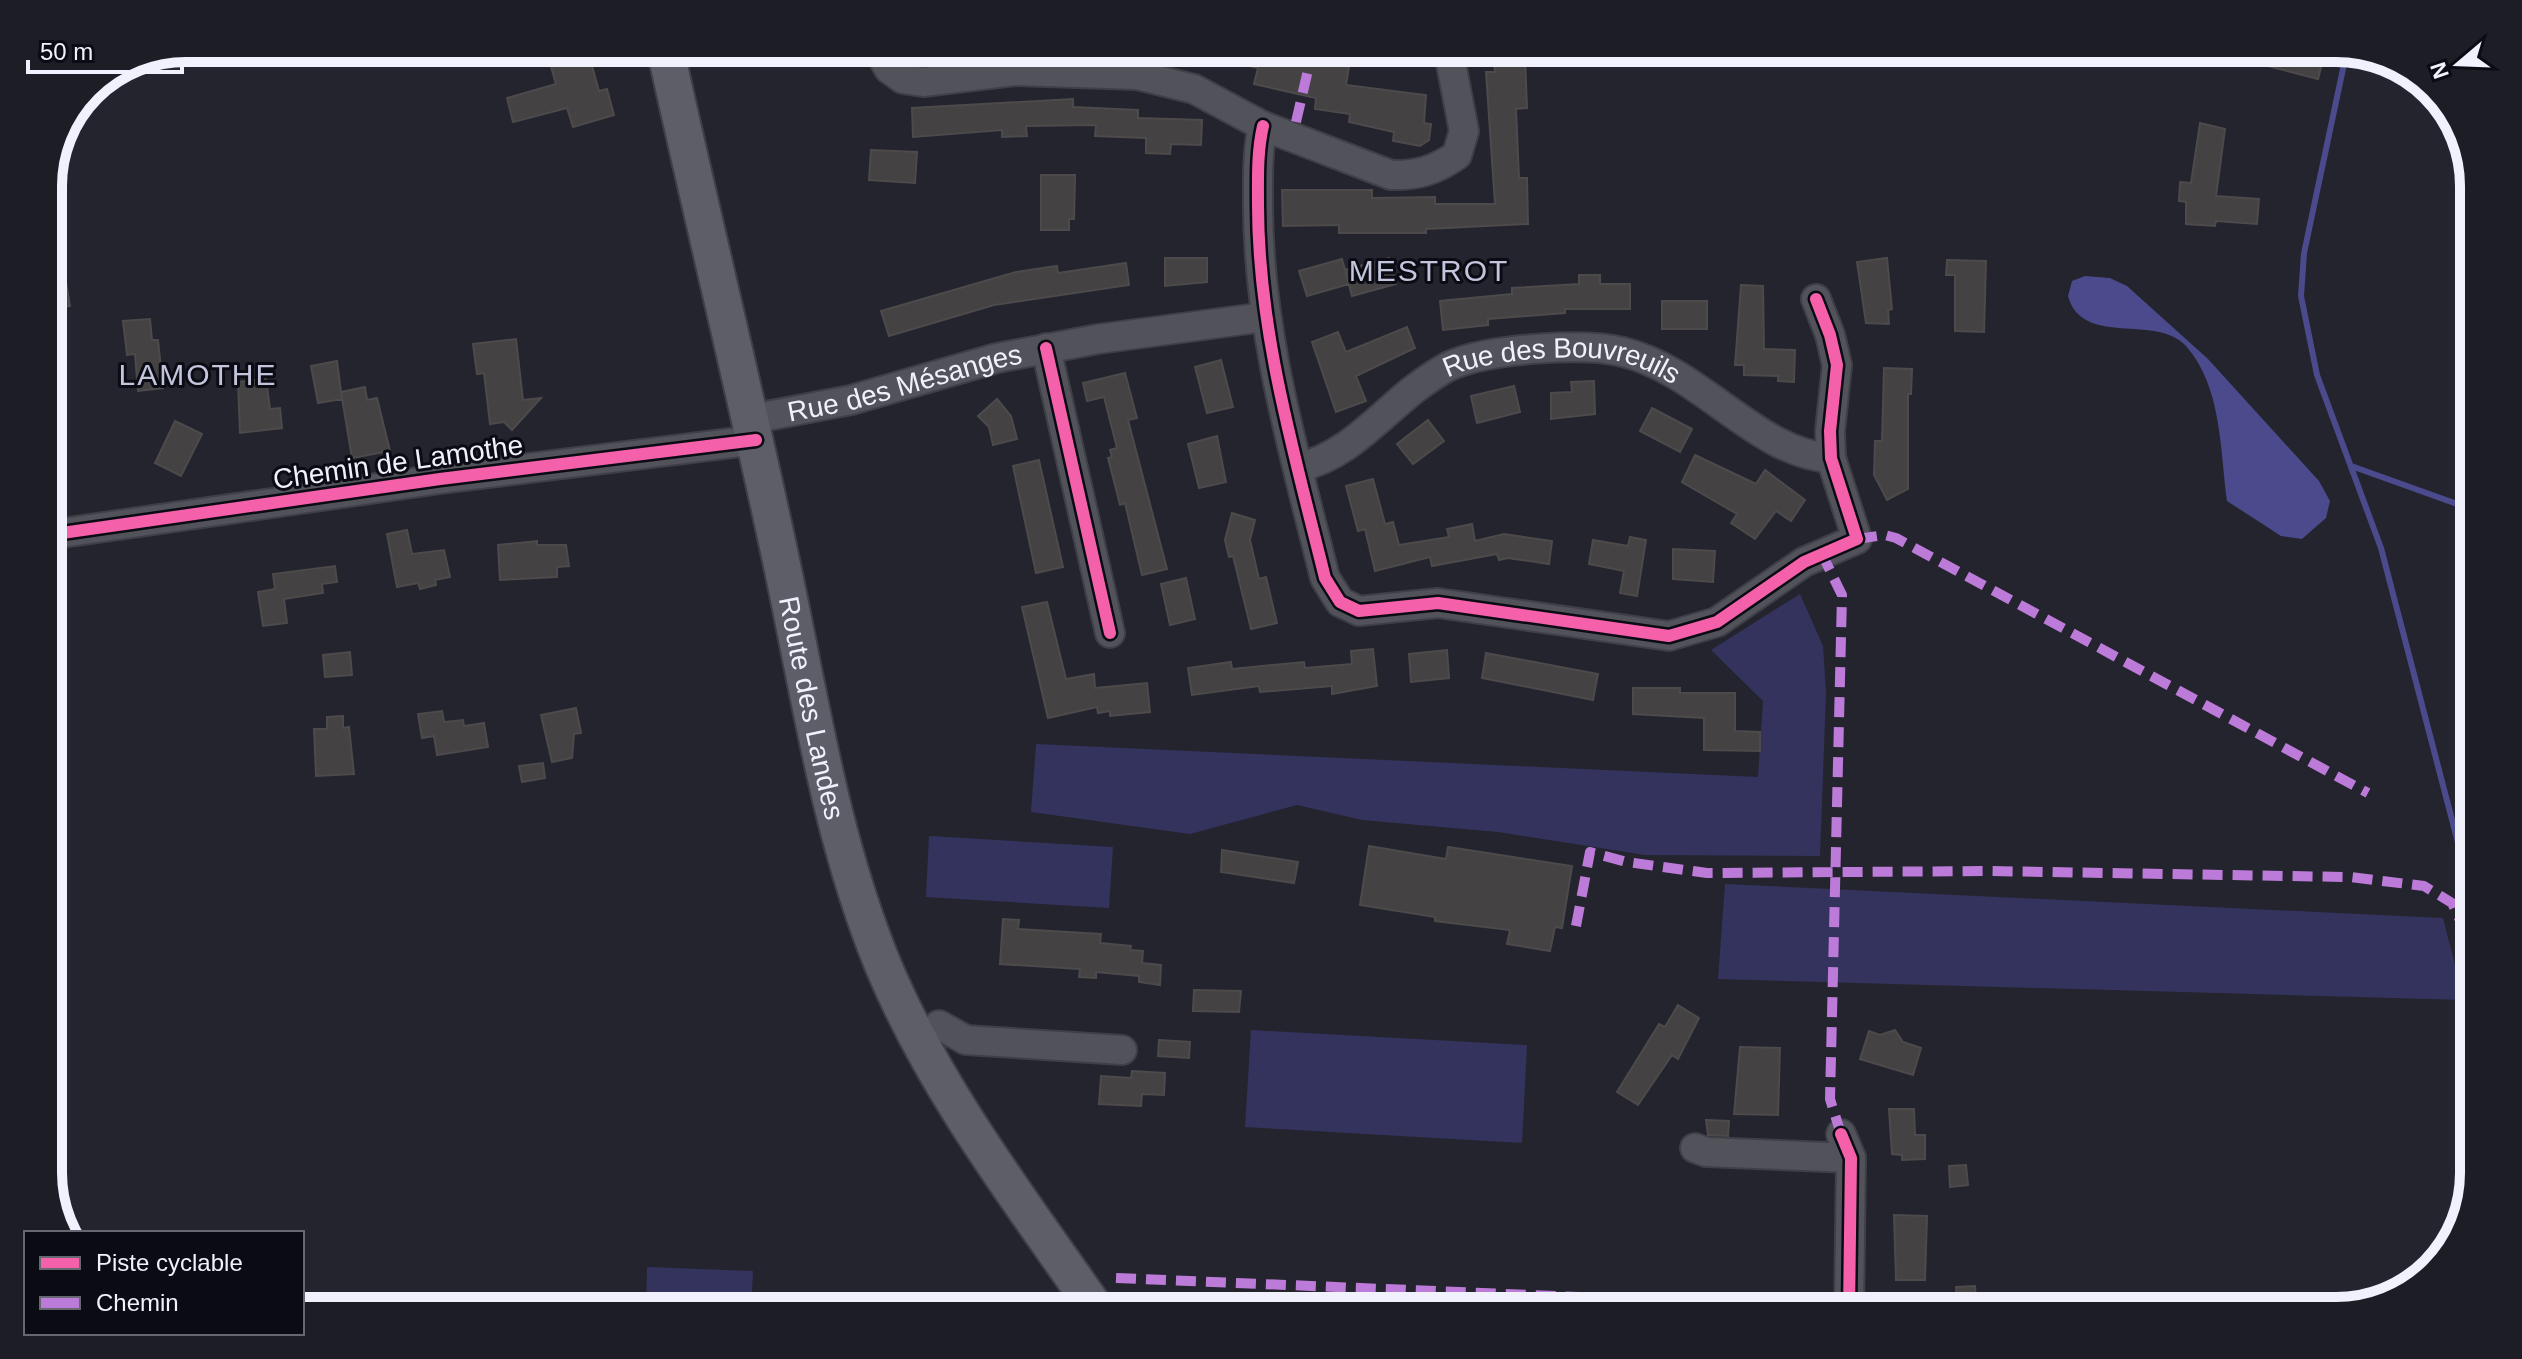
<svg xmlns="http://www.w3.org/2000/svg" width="2522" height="1359" viewBox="0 0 2522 1359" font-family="Arial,sans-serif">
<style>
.green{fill:#33335e}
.water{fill:#4a4a8c}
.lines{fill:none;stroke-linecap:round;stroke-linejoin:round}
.stream{stroke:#4a4a8c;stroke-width:6}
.building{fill:#454244;stroke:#4d4a4b;stroke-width:2}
.minor-casing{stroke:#3f3f48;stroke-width:32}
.major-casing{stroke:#3f3f48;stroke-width:40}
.minor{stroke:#52535a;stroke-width:28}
.major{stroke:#5e5e69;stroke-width:36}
.quiet{stroke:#bd7bd9;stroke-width:10;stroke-dasharray:20 10;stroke-linecap:butt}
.cycleway-casing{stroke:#0b0b13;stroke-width:17}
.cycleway{stroke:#f560ab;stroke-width:12}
.labels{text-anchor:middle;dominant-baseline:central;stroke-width:6;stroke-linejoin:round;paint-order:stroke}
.street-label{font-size:28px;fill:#f0f1fd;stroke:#0b0b13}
.neighbourhood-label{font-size:30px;letter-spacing:2px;fill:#c3c5dd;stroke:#0b0b13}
.rim{fill:none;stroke:#f0f1fd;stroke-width:10}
</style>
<rect width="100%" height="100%" fill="#24242e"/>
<path class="green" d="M1800,594L1823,646L1826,693L1820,856L1645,855L1498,832L1362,820L1297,805L1190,834L1031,812L1036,744L1758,777L1763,701L1711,650Z
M929,836L1113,847L1109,908L926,897Z
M1725,884L2443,918L2464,1000L1718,979Z
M1251,1030L1527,1045L1522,1143L1245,1127Z
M647,1267L753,1271L751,1311H646Z"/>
<path class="water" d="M2085,276L2110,278L2127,286L2208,359L2319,481L2330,501L2326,518L2302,539L2281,536L2227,501C2220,450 2222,387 2186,346C2156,313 2082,348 2068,296L2072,281Z"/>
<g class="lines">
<path class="stream" d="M2347,50L2304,253L2301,296L2317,375L2381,548L2474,904
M2354,467L2474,510"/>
</g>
<path class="building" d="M564,48H587L599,91L607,89L614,115L573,127L567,108L513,122L507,98L556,84L547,53Z
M1202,48H1245L1298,60L1299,48H1352L1346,85L1426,95L1424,123L1431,124L1429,140L1420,146L1393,141L1394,132L1349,122L1350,114L1315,109L1316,98L1254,84L1258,68L1201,55Z
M1493,48H1517V59L1525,58L1527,108L1516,109L1519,178H1527L1528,224L1426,229V233H1339V225L1283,226L1282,190H1372V198L1435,197V204H1495L1486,72H1495Z
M2222,48H2326L2318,79L2221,54Z
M1073,99V107L1138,110V118L1202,120L1201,145L1171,144L1170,154L1146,153V138L1095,136L1096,125L1026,126L1027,136L1002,137V130L913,137L912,108Z
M2200,123L2225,129L2216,196L2259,199L2257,224L2216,221L2215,226L2186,224V202L2179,201L2180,182L2191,183Z
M871,150L917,152L915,183L869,180Z
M1041,175H1075L1074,219H1069V230H1041Z
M57,230L70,306L48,309V231Z
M1165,258H1207V282L1165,286Z
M1389,258L1396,284L1352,296L1345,270Z
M1887,258L1892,309L1888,310L1889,324L1866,323L1857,262Z
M1342,259L1349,284L1307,296L1299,271Z
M1947,260L1986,261L1984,332L1955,331V275H1946Z
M1126,263L1129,285L994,305L889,336L881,311L1016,272L1057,266L1058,273Z
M1579,275H1600V284H1630V309H1565V313L1488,319V325L1443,330L1440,301L1512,294V288L1579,284Z
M1741,285L1763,286L1764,349L1795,350L1794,382L1778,381V376L1744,375V365H1735Z
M1662,301H1707V329H1662Z
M150,319L152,340H158L163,388L138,391L135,354L127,355L123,321Z
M1407,327L1415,348L1356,376L1366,401L1336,412L1312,342L1338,332L1346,352Z
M516,339L523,400L541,398L512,430L504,422L490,424L484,373L477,374L473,344Z
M1221,360L1233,407L1207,413L1195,367Z
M337,361L341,392L365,387L367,400L377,398L390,451L352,458L341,392L342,399L318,403L311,366Z
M1884,368L1912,369L1911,394H1908V489L1887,500L1874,475L1875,441H1882Z
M1125,373L1137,418L1128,420L1167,569L1142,575L1125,503L1120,505L1108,458L1112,457L1110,450L1117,448L1104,397L1087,401L1083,383Z
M266,379L270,409L280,408L282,428L240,433L238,382Z
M1594,381L1595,414L1551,419V393L1572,392L1571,382Z
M1514,386L1520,412L1477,423L1471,396Z
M997,399L1011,416L1017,439L993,445L989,427L978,416Z
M1652,408L1692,429L1680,452L1640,431Z
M1428,420L1444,441L1413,464L1397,444Z
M175,421L202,434L181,476L155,463Z
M1217,436L1226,482L1199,488L1188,444Z
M1695,455L1756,484L1765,470L1805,500L1791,521L1776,511L1755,539L1731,523L1737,514L1682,482Z
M1039,460L1063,567L1036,573L1013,466Z
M1373,479L1385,524L1393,522L1399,545L1449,537L1447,529L1472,524L1475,541L1504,534L1552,541L1549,564L1508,558L1499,560L1497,554L1432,566L1430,557L1375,571L1365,529L1358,531L1346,486Z
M1232,513L1255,520L1250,540L1259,579L1266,577L1277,623L1251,629L1233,556L1229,557L1225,540Z
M407,530L412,554L444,550L450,577L435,580L436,585L420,589L418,583L397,587L387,534Z
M1630,537L1646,540L1637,596L1620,593L1624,571L1589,564L1593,540L1628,546Z
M537,541V545H566L569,566L557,567V577L500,580L498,545Z
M1673,549L1715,551L1713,582L1673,579Z
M335,566L337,582L322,584L323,593L284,599L287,623L263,626L258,592L275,589L273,574Z
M1186,578L1195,619L1170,625L1161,584Z
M1047,602L1066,679L1094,674L1095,688L1147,683L1150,712L1110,716V711L1098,713L1097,707L1048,718L1022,607Z
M1373,649L1377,686L1332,694V686L1260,692L1259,686L1192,695L1188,668L1231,662L1232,669L1304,662L1305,668L1352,664L1351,651Z
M1447,650L1449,678L1411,682L1409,654Z
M350,652L352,675L325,677L323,655Z
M1486,653L1598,674L1593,700L1482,678Z
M1633,688H1680V693H1735V731L1760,732V751L1704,750V718L1633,714Z
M576,708L581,733L574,734L572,758L552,762L541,715Z
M442,711L444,722L463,720L464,726L484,723L488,747L437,755L434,736L422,738L418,714Z
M343,716V728L349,727L354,774L316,776L314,729H327V717Z
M543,763L545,778L522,782L519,766Z
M1369,846L1446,859L1448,847L1572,866L1562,928L1555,927L1550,951L1507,944L1510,930L1435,921V917L1360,905Z
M1222,850L1298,862L1294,883L1221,872Z
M1003,919L1019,920L1018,929L1101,934L1100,943L1131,946L1130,950L1143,951L1142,963L1161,965L1160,985L1139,982V976L1096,972V978L1079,977L1080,969L1000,964Z
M1194,990L1241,991L1239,1012L1193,1011Z
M1678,1005L1699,1018L1678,1059L1672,1055L1638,1105L1617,1092L1659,1024L1665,1027Z
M1895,1030L1903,1042L1921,1048L1913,1075L1860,1059L1869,1031L1880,1035Z
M1159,1040L1190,1042L1189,1058L1158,1056Z
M1740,1047L1780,1048L1778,1115L1734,1114Z
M1132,1071L1165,1073L1164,1095L1142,1094L1141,1106L1099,1104L1101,1076L1131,1078Z
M1889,1109H1914L1915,1135H1925V1159L1902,1160V1155L1892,1154Z
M1706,1120L1729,1121L1728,1136L1708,1135Z
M1966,1165L1968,1185L1950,1187L1949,1166Z
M1894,1215L1927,1216L1925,1280H1896Z
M1975,1286L1976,1303L1957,1304L1956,1287Z"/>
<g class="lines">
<defs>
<g id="minor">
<path d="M877,48L889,69L903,79L923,82L1014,71L1137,75L1194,89L1263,126L1391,175C1417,176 1436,170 1457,155L1464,131L1448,48"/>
<path d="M1103,48L1105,73"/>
<path d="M1263,126C1257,152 1258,178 1258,205C1258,332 1295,456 1325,578L1340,602L1359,611L1438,603L1669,636L1717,622L1804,562L1857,539L1831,458L1830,431L1837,365L1830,335L1816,299"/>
<path d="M1046,348L1110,633"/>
<path id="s1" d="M751,419L851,400L997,358L1098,339L1265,317"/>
<path id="s2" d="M1299,467C1344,458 1378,418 1413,390C1425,381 1441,369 1454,364C1492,349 1584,342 1623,352C1701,371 1757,454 1831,458"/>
<path d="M48,535L440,479L756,440"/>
<path d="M939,1025L966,1040L1122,1050"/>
<path d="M1841,1134L1851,1158L1849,1311"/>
<path d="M1695,1148L1706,1152L1851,1158"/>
</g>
<g id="major">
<path id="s3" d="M665,48C702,216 743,383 779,551C809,689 829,834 883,965C935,1090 1020,1200 1097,1311"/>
</g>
</defs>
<use href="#minor" class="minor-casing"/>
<use href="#major" class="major-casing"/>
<use href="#minor" class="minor"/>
<use href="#major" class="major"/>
<path class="quiet" d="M1296,122L1313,48
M1857,539L1885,535L1896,538L2368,793
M1821,552L1842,595L1830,1099L1841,1134
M1576,926L1590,852L1627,862L1707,873L1990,871L2350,877L2424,886L2452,903L2465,931L2474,961
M1116,1278L1849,1308"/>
<defs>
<path id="cycleway" d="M1263,126C1257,152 1258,178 1258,205C1258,332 1295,456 1325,578L1340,602L1359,611L1438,603L1669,636L1717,622L1804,562L1857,539L1831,458L1830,431L1837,365L1830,335L1816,299
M1046,348L1110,633
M48,535L440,479L756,440
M1841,1134L1851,1158L1849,1311"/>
</defs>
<use href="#cycleway" class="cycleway-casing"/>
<use href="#cycleway" class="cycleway"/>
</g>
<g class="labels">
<g class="street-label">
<text stroke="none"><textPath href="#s2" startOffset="298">Rue des Bouvreuils</textPath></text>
<text stroke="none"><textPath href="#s1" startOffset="158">Rue des Mésanges</textPath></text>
<text transform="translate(398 462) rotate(-8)">Chemin de Lamothe</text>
<text stroke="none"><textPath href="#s3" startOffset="676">Route des Landes</textPath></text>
</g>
<g class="neighbourhood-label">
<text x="1429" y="270">MESTROT</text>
<text x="198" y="374">LAMOTHE</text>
</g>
</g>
<path d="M0 0H2522V1359H0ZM186 62H2336A124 124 0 0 1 2460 186V1173A124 124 0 0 1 2336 1297H186A124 124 0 0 1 62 1173V186A124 124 0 0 1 186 62Z" fill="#1d1d26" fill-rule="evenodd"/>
<path class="rim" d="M186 62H2336A124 124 0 0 1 2460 186V1173A124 124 0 0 1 2336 1297H186A124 124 0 0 1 62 1173V186A124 124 0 0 1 186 62Z"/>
<rect x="24" y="1231" width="280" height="104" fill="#0b0b13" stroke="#676771" stroke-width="2"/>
<rect x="40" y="1257" width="40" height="12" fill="#f560ab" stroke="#676771" stroke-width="2"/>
<text x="96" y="1271" font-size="24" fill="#f0f1fd">Piste cyclable</text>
<rect x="40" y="1297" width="40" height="12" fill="#bd7bd9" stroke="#676771" stroke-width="2"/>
<text x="96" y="1311" font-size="24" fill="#f0f1fd">Chemin</text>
<g transform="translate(2458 64) rotate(251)" stroke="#0b0b13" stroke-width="6" paint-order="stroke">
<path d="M0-6L14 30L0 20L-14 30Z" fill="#f0f1fd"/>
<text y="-12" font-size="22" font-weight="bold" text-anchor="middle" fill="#f0f1fd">N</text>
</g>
<path d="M28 60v12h154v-12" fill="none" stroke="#f0f1fd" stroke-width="4"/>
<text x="40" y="60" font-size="24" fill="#f0f1fd" stroke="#0b0b13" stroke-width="6" paint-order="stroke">50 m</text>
</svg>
